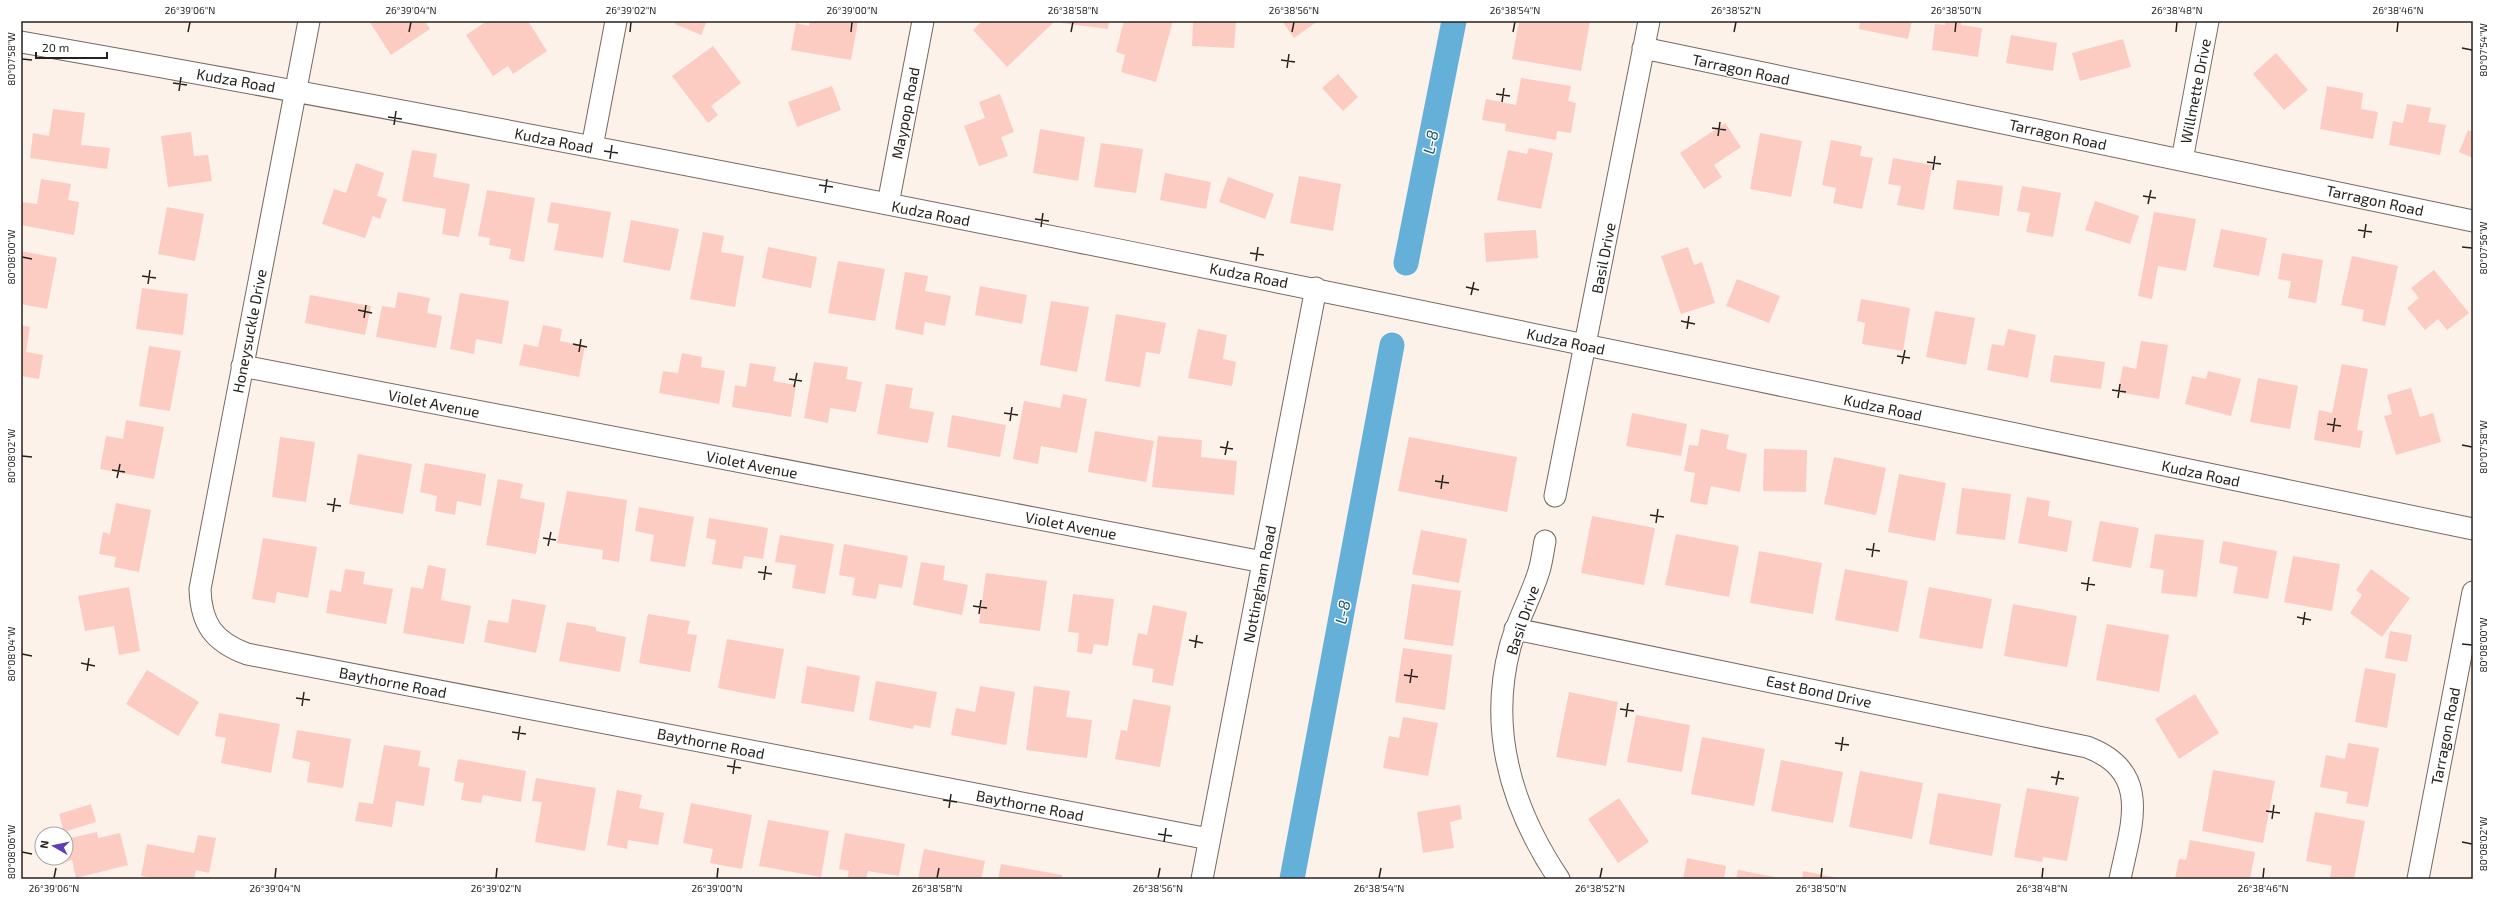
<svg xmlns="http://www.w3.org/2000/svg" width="2494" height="900" viewBox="0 0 2494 900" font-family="'Exo 2',sans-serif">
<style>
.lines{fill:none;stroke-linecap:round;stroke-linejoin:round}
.canal{stroke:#64b0d9;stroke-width:25}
.building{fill:#fccbc2}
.minor-casing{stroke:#756a5f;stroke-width:23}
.minor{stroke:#fff;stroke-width:21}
.ticks{fill:none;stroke:#26211d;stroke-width:1.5}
.labels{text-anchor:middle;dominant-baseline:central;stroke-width:3;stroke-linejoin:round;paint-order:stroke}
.street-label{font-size:15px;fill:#26211d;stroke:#fff}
.water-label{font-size:16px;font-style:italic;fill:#185470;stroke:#fff}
.neatline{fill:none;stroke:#26211d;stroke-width:1.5}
.ticks-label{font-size:10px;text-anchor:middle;fill:#26211d}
</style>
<rect width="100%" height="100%" fill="#fdf2e9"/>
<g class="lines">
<path class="canal" d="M1406,263L1454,21
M1292,879L1392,345"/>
</g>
<path class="building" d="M369,21H425L430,29L391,55Z
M487,21H528L547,51L513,74L508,66L493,76L466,35Z
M676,21H707L701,35L675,24Z
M810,21H858L851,60L791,50L796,23L809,26Z
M982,21H1055L1007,67L973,30Z
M1062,21H1109L1108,29L1061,23Z
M1124,21H1173L1156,82L1121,72L1125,55L1116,52Z
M1193,21H1236L1234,48L1192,46Z
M1282,21H1314L1315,23L1294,38Z
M1519,21H1590L1581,71L1512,59Z
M1860,21H1912L1908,39L1859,29Z
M1945,21H1961V25L1982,28L1978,57L1932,50L1935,24L1945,25Z
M2011,35L2057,43L2053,71L2006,63Z
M2123,39L2131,67L2080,81L2072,53Z
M713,46L741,83L711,106L718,115L708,123L672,76Z
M2276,53L2308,90L2284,110L2253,74Z
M1338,74L1358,97L1343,111L1322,88Z
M1521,78L1571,86L1568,101L1576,103L1571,133L1557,131L1556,140L1505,131L1506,124L1482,120L1486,99L1516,105Z
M832,86L841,110L797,127L788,102Z
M2327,86L2363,93L2361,109L2378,112L2373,139L2320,129Z
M1000,94L1014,132L1001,137L1008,156L979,166L964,126L985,118L979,102Z
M2407,104L2431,108L2428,122L2446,125L2440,155L2389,145L2393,121L2403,123Z
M53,109L85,113L81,145L110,148L107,169L30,158L33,133L49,136Z
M1725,123L1741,147L1714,165L1722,177L1704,189L1680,153Z
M1040,129L1085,137L1078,181L1033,173Z
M2468,130L2473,132V158L2459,152Z
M191,132L194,156L208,155L212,181L168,187L161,136Z
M1760,133L1802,141L1791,197L1750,189Z
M1831,140L1862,146L1860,156L1873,158L1862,209L1833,203L1836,188L1822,185Z
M1101,143L1143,149L1136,193L1094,187Z
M1529,148L1553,153L1541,209L1497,200L1508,150L1527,154Z
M412,150L437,154L433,177L470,184L459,237L442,234L446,209L402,201Z
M1893,158L1932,165L1924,210L1897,205L1901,186L1888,184Z
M356,163L384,173L377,196L387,199L380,219L373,216L365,238L322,224L334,189L346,193Z
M1165,173L1211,182L1206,209L1160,200Z
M1299,176L1341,184L1333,231L1290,223Z
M1228,177L1274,194L1265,219L1219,202Z
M41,179L71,184L68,200L79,202L74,235L21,225L22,202L37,204Z
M1957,180L2003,186L1999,216L1953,209Z
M2022,186L2061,193L2053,237L2026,232L2030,213L2017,211Z
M487,190L535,198L524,262L509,259L511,249L489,245L490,238L478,236Z
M2095,201L2139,216L2130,244L2085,230Z
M551,202L611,212L603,258L554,250L559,224L547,222Z
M167,207L204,214L195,261L158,254Z
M2154,212L2196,219L2186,271L2158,266L2152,299L2138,296Z
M631,220L679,229L670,271L623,262Z
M2221,229L2267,238L2259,276L2213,267Z
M1536,230L1538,258L1486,262L1484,233Z
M703,232L724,236L721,252L744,256L735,307L690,299Z
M768,247L817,257L811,288L762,278Z
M1688,247L1694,265L1702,262L1715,303L1681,314L1661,256Z
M21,251L57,258L47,309L21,304Z
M2282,253L2323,260L2316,303L2288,298L2291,281L2278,279Z
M2352,256L2398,266L2385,326L2362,321L2364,310L2341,305Z
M838,261L885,269L875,321L828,313Z
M2434,270L2469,313L2447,330L2438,319L2425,330L2407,308L2419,298L2411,288Z
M905,272L928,276L925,291L951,296L945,326L925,322L923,335L895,329Z
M1737,279L1780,296L1769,323L1726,306Z
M980,286L1027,295L1022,324L975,315Z
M142,288L188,294L183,335L136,329Z
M398,292L430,298L427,313L442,316L436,348L376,337L382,306L395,308Z
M460,293L509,301L502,344L476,339L474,354L450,349Z
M310,295L371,306L365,335L305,323Z
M1861,299L1910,308L1903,351L1862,344L1865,323L1857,321Z
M1051,301L1089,307L1077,372L1040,365Z
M1935,311L1975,318L1966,365L1926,357Z
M1116,314L1166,323L1160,354L1146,352L1140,387L1105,381Z
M21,325L30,327L26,352L43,355L39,379L21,376Z
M543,325L562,329L560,341L585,346L579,377L519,365L524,344L538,347Z
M1198,329L1227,335L1223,359L1236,362L1232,386L1188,378Z
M2008,329L2036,335L2028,378L1987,370L1992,344L2004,346Z
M2141,341L2168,345L2159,399L2118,392L2123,366L2136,369Z
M149,346L181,351L170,411L139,406Z
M682,353L702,357L701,367L725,371L719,404L659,393L663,371L678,373Z
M2054,355L2105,362L2101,389L2050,382Z
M814,362L848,367L846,379L862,382L856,412L830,408L828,423L804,418Z
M750,363L776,367L773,381L796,385L791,417L732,407L735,385L746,387Z
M2342,364L2368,369L2357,430L2363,431L2360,448L2314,440L2319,410L2332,413Z
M2208,371L2241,379L2231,416L2185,404L2192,376L2206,379Z
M2258,378L2298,386L2290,429L2250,422Z
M886,384L913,388L909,408L934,412L928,443L877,434Z
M2411,388L2420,417L2433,413L2441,442L2396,455L2384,416L2392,414L2387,395Z
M1063,394L1087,399L1077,453L1041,446L1038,464L1013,459L1024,401L1060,408Z
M1632,413L1687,424L1681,456L1626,446Z
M952,415L1006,425L1000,457L947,447Z
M126,420L164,427L154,479L100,469L106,436L123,439Z
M1701,429L1729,435L1726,449L1747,454L1740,492L1711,486L1707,505L1690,502L1695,473L1684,471L1689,445L1698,446Z
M1095,431L1154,441L1146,482L1088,472Z
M1158,436L1202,440L1201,457L1237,461L1234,495L1152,487Z
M280,437L315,442L306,502L272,497Z
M1409,437L1517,457L1507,512L1398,491Z
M1764,449L1807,450L1806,492L1763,491Z
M358,454L412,464L403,514L349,504Z
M1834,457L1886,468L1876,515L1824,504Z
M425,463L486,474L481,506L457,501L455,515L435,511L437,496L420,492Z
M1899,474L1946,483L1935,541L1888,532Z
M498,479L523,484L520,498L545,503L536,554L486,545Z
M1962,488L2011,494L2005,540L1956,534Z
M567,491L627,500L619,562L602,559L603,550L557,543Z
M2027,497L2050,501L2048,516L2072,521L2067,552L2018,543Z
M116,503L151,510L139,572L114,567L116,557L99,554L103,532L110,534Z
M639,507L694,517L685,567L650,561L654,535L635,531Z
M1592,516L1655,528L1644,585L1581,573Z
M709,518L768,528L763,559L744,556L742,569L712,564L716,540L706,538Z
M2100,521L2139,528L2131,568L2092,561Z
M1421,530L1467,539L1459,583L1412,574Z
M1676,534L1739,546L1729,597L1665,585Z
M2155,534L2204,540L2197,597L2161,593L2164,570L2150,568Z
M780,535L834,544L825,594L792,588L796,565L775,562Z
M263,538L317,547L308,598L277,592L275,603L252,599Z
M2223,541L2277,551L2268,599L2233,593L2238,567L2219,563Z
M844,544L908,556L902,588L879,584L876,599L852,595L855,578L839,575Z
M1759,551L1822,563L1813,614L1750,603Z
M2293,556L2340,564L2332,611L2284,602Z
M921,562L945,566L943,580L968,585L962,615L913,605Z
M428,565L446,569L441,600L471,606L464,644L403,633L411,587L423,589Z
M345,569L365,572L363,584L393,589L386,624L326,613L330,590L341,592Z
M1845,569L1908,581L1898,632L1835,620Z
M2371,569L2410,598L2382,637L2350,613L2362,595L2356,590Z
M986,573L1047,581L1040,631L979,623Z
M1412,584L1461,591L1453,646L1404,639Z
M129,587L140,651L119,655L114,626L85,631L78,596Z
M1929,587L1992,599L1982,649L1919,638Z
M1073,594L1114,599L1108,646L1094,644L1092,654L1077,652L1079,633L1068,632Z
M512,599L546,605L536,653L484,642L488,620L508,623Z
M2013,604L2077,616L2067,667L2004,656Z
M1153,605L1187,612L1173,686L1152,682L1154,669L1132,665L1138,633L1147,635Z
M648,614L690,621L687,634L697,635L690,672L639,663Z
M567,622L596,627V631L626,637L620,672L559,661Z
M2107,624L2169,635L2159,692L2096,680Z
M2390,631L2412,635L2407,662L2385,658Z
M727,639L784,649L775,699L718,688Z
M1403,648L1452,655L1445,710L1395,702Z
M807,666L860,676L854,712L801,703Z
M2365,668L2396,674L2387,728L2355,722Z
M147,670L199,702L178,736L126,704Z
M876,681L937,692L930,728L914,725L913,729L869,720Z
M980,686L1015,692L1006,745L951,735L956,708L975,712Z
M1034,686L1070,691L1066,717L1092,720L1087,758L1026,750Z
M1569,692L1618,702L1606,766L1556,757Z
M2195,694L2219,733L2179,759L2155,719Z
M1133,699L1171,706L1160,767L1115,759L1121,730L1127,731Z
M219,713L280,724L271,773L221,763L226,738L215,736Z
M1636,715L1690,725L1682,772L1627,762Z
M1403,717L1438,723L1428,776L1383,768L1389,736L1399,738Z
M297,730L351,739L343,788L307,782L310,762L292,758Z
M1702,737L1765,749L1754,806L1691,794Z
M2348,743L2379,748L2368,807L2346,803L2348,792L2320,787L2326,755L2345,759Z
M384,745L421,751L418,766L430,768L424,806L396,801L392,827L355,821L359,802L373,804Z
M458,759L526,771L521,802L483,795L481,803L461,800L464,783L454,781Z
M1781,760L1843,772L1833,823L1771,811Z
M2213,770L2275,781L2263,843L2202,831Z
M1860,771L1923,783L1912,839L1849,827Z
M536,778L596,788L585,851L535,842L542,802L532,801Z
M2027,788L2079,797L2067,861L2043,857L2042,862L2014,857Z
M617,790L642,795L639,808L664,813L658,845L628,840L627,849L607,845Z
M1938,793L2001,804L1992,856L1929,844Z
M1619,798L1649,842L1618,863L1588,819Z
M691,803L752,815L742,869L710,863L713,849L683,843Z
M91,804L96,822L64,832L59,814Z
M1460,805L1462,819L1450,822L1454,848L1423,853L1417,812Z
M2315,812L2365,821L2354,879L2330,877L2332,866L2306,861Z
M768,820L829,831L821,877L759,866Z
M97,832L98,838L120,833L128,865L76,878L72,860L61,863L60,858H66V839Z
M845,833L905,844L899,876L868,871L866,879H847L849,871L839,869Z
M198,835L216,838L209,873L196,870L194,879H159L141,876L147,844L194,853Z
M2190,840L2255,852L2250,879H2175L2179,859L2186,860Z
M924,849L985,861L981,879H918Z
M1687,858L1726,866L1724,879H1683Z
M1001,864L1062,875V879H998Z
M1738,870L1780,878V879H1736Z
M1803,871L1838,878V879H1802Z"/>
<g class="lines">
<defs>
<path id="minor" d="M309,21L200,589C201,624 214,642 247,654L1209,839
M21,42C842,186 1657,360 2473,529
M1643,48L2473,221
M592,147L616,21
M2182,160L2208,21
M888,204L923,21
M242,366L1263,562
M1555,496L1649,21
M1545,541C1543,551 1542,561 1539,571C1531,597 1517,621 1510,647C1488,731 1512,809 1559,879
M1515,629L2087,747C2153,772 2131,825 2120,879
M1202,879L1316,288
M2418,879L2473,592"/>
</defs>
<use href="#minor" class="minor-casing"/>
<use href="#minor" class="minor"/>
</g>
<path class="ticks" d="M188,32L190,22M409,32L411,22M630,32L631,22M851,32L852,22M1071,32L1073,22M1292,32L1294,22M1513,32L1515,22M1734,32L1736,22M1955,32L1956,22M2176,32L2177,22M2397,32L2398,22M2462,48L2472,50M22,59L32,60M1281,60L1295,62M1287,68L1289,54M173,83L187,85M179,91L181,77M1496,94L1510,96M1502,102L1504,88M388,117L402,119M394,125L396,111M1712,128L1726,130M1718,136L1720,122M604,151L618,153M610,159L612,145M1927,162L1941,164M1933,170L1935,156M819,185L833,187M825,193L827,179M2143,196L2156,198M2148,204L2151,190M1035,219L1049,221M1041,227L1043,213M2358,230L2372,232M2364,238L2366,224M2462,247L2472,248M1250,253L1264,255M22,257L32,259M1256,261L1258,247M142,276L156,278M148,284L150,270M1466,287L1479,290M1471,295L1474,282M358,310L372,313M364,318L366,305M1681,321L1695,324M1687,329L1689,316M573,344L587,347M579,352L581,339M1897,356L1910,358M1902,364L1905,350M789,379L802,381M794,387L797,373M2112,390L2126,392M2118,398L2120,384M1004,413L1018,415M1010,421L1012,407M2327,424L2341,426M2333,432L2335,418M2462,445L2472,447M1220,447L1233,449M1225,455L1228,441M22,456L32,457M112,470L125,472M117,478L120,464M1435,481L1449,483M1441,489L1443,475M327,504L341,506M333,512L335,498M1650,515L1664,517M1656,523L1658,509M543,538L556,540M548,546L551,532M1866,549L1880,551M1872,557L1874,543M758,572L772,574M764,580L766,566M2081,583L2095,585M2087,591L2089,577M973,606L987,608M979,614L981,600M2297,617L2311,620M2303,625L2305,612M1189,640L1203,643M2462,644L2472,645M1195,648L1197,635M22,654L32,656M81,663L95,666M87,671L89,658M1404,675L1418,677M1410,683L1412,669M296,698L310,700M302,706L304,692M1620,709L1634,711M1626,717L1628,703M512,732L526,734M518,740L520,726M1835,743L1849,745M1841,751L1843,737M727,766L741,768M733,774L735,760M2051,777L2064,779M2056,785L2059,771M943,800L957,802M949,808L951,794M2266,811L2280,813M2272,819L2274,805M1158,834L1172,836M1164,842L1166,828M2462,842L2472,844M22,852L32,854M54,878L56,868M275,878L276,868M496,878L497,868M717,878L718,868M937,878L939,868M1158,878L1160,868M1379,878L1381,868M1600,878L1602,868M1821,878L1822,868M2042,878L2043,868M2263,878L2264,868"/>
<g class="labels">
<g class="street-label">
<text transform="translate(1741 69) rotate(12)">Tarragon Road</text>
<text transform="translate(236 80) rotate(10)">Kudza Road</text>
<text transform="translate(2195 91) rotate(-79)">Willmette Drive</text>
<text transform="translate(905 113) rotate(-79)">Maypop Road</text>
<text transform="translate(2058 134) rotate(12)">Tarragon Road</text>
<text transform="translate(554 140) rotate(11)">Kudza Road</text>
<text transform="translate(2375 200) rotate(12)">Tarragon Road</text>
<text transform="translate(931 213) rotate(11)">Kudza Road</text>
<text transform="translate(1603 258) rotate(-79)">Basil Drive</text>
<text transform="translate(1249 275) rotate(11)">Kudza Road</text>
<text transform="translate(249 331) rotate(-79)">Honeysuckle Drive</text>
<text transform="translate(1566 341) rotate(12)">Kudza Road</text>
<text transform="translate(434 403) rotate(11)">Violet Avenue</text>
<text transform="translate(1883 407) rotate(12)">Kudza Road</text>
<text transform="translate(752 464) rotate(11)">Violet Avenue</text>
<text transform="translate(2201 473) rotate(12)">Kudza Road</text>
<text transform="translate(1071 525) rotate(11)">Violet Avenue</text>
<text transform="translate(1259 584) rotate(-79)">Nottingham Road</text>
<text transform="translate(1522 620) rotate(-71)">Basil Drive</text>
<text transform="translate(393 682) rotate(11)">Baythorne Road</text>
<text transform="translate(1819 691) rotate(12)">East Bond Drive</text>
<text transform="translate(2445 736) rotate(-79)">Tarragon Road</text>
<text transform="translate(711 743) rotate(11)">Baythorne Road</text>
<text transform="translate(1030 805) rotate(11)">Baythorne Road</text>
</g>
<g class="water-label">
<text transform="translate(1430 142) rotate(-79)">L-8</text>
<text transform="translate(1342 612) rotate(-79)">L-8</text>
</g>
</g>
<rect width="2494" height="900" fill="none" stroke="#ffffff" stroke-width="44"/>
<g transform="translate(54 846) rotate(279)"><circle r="19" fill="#ffffff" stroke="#a8a6a5"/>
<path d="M0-3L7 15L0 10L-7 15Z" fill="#5d3eb6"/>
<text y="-6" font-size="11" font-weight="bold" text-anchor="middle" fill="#26211d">N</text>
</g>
<path d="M36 52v6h71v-6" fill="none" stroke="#26211d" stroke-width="2"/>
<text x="42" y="52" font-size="12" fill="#26211d" stroke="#ffffff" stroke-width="3" paint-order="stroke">20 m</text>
<rect x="22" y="22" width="2450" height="856" class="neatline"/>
<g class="ticks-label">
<text x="190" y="14">26°39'06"N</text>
<text x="411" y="14">26°39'04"N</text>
<text x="631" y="14">26°39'02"N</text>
<text x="852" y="14">26°39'00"N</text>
<text x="1073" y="14">26°38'58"N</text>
<text x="1294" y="14">26°38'56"N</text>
<text x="1515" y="14">26°38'54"N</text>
<text x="1736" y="14">26°38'52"N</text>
<text x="1956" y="14">26°38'50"N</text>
<text x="2177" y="14">26°38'48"N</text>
<text x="2398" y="14">26°38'46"N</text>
<text transform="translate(2483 50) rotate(-90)" y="4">80°07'54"W</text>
<text transform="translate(11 59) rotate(-90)" y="4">80°07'58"W</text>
<text transform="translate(2483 248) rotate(-90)" y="4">80°07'56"W</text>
<text transform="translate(11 257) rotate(-90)" y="4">80°08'00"W</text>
<text transform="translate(2483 447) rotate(-90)" y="4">80°07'58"W</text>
<text transform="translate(11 456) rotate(-90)" y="4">80°08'02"W</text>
<text transform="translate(2483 645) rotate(-90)" y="4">80°08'00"W</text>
<text transform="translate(11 654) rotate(-90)" y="4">80°08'04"W</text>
<text transform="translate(2483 844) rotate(-90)" y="4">80°08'02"W</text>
<text transform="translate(11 852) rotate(-90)" y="4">80°08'06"W</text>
<text x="54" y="892">26°39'06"N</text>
<text x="275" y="892">26°39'04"N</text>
<text x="496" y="892">26°39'02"N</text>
<text x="717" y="892">26°39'00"N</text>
<text x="937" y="892">26°38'58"N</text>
<text x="1158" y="892">26°38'56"N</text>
<text x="1379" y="892">26°38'54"N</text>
<text x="1600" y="892">26°38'52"N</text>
<text x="1821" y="892">26°38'50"N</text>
<text x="2042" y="892">26°38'48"N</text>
<text x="2263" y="892">26°38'46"N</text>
</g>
</svg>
